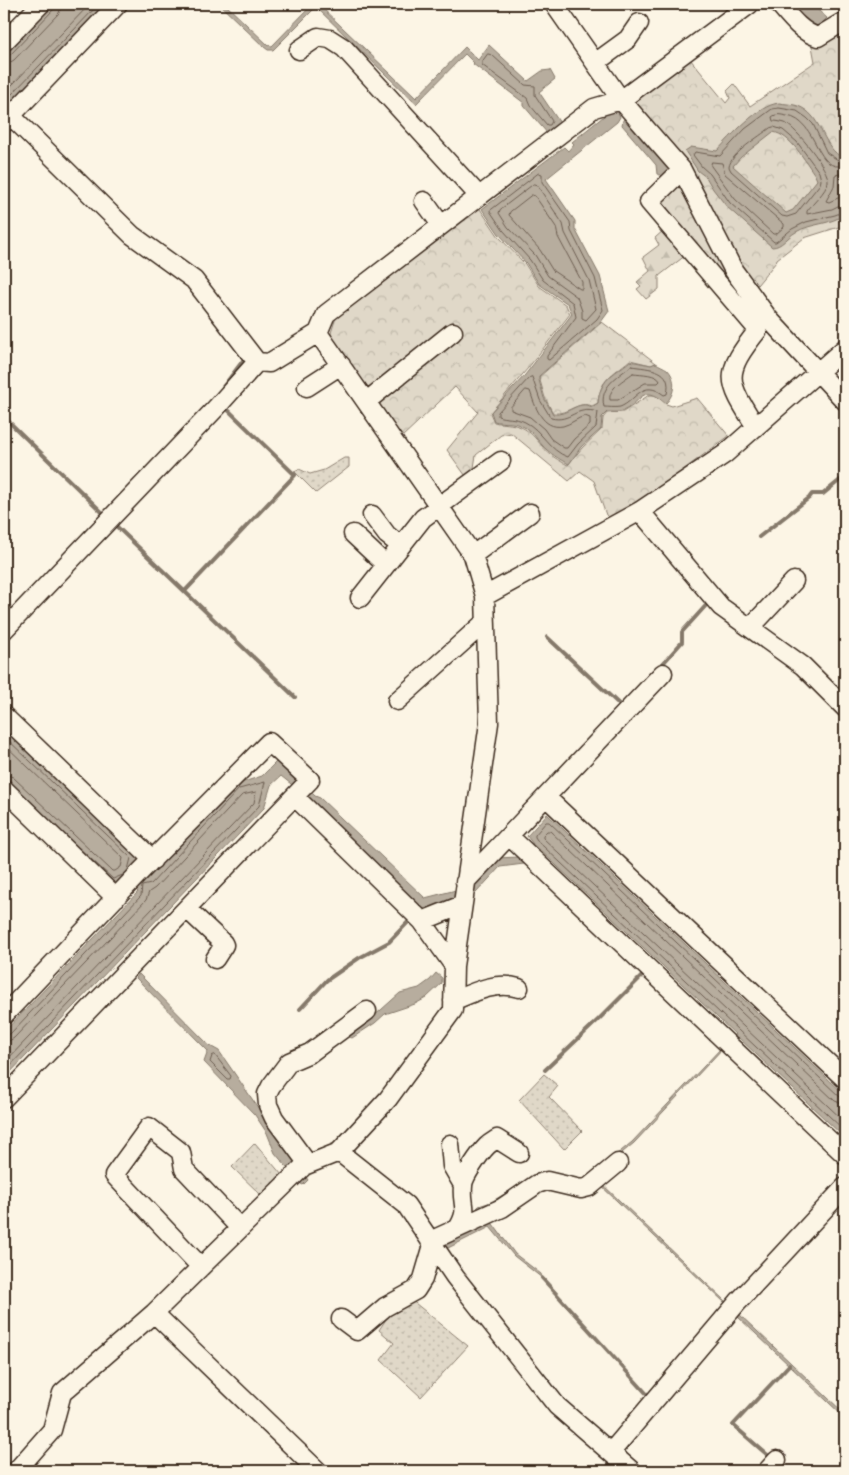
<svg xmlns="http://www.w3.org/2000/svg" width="849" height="1475" viewBox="0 0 849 1475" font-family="'Shantell Sans',sans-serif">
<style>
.grass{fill:url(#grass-dots);stroke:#8e8173}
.forest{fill:url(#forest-firs);stroke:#8e8173}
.park{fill:url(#park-crowns);stroke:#8e8173}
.water{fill:#b7ad9e;stroke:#85796b;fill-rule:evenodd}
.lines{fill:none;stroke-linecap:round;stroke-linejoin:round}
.shore{stroke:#6d5e51;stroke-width:1}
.stream{stroke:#85796b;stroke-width:4}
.minor-casing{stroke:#3b2a1e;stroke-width:21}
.minor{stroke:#fcf5e5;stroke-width:18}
</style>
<defs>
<pattern id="grass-dots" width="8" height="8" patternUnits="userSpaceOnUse" patternTransform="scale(1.25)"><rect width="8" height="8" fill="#e0d8c8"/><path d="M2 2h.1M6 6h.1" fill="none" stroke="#c1baab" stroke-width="1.8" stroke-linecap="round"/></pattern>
<pattern id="forest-firs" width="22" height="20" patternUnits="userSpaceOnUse" patternTransform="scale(1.25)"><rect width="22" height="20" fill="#e0d8c8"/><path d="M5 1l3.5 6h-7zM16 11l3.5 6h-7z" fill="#c1baab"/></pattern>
<pattern id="park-crowns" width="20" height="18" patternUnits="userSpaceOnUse" patternTransform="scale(1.25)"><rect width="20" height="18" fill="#e0d8c8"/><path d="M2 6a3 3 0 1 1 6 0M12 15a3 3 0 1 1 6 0" fill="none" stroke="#c1baab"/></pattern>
</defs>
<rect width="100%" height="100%" fill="#fcf5e5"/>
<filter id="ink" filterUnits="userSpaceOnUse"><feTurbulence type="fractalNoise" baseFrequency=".02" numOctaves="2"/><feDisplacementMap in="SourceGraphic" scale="10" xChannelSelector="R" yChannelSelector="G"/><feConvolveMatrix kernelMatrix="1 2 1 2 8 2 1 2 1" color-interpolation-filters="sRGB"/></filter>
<g filter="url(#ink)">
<path class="grass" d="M344,458H349V467L316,493L294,471L299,469L310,474L324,470Z
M544,1074L558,1086L549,1097L582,1131L564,1149L519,1100Z
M255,1143L282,1175L262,1196L232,1167Z
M410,1299L468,1346L421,1397L381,1360L394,1343L379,1330L392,1310Z"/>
<path class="forest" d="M665,229L686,255L659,276V289L646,299L637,289L641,286L637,282L650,271L643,257L659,245L655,238Z"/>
<path class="park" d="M845,28V225L804,238L777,259L776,262L753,290L634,106L637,98L690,59L726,103L730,98L727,91L734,84L750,106L815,62L812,46L817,41Z
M677,177L760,316L756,321L687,239L660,197Z
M478,206L499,237L525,264L539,286L566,305L570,314L528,368L490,413L494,422C503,424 512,423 521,427C530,431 536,439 542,446C548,454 559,461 568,465L582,448L602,429L603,418L607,413L623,412L649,395H655L666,404L672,406L697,398L729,436L645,498L610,519L606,515L594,481L580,471L569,481L511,433L501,435L476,455L473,474L468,479L447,450L478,412L455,387L401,438L335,350L331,333L337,314Z
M602,322L656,363L651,365L630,360C612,375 600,379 598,403L592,406C578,400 568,415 553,413L545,398L539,377Z"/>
<path class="water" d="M53,4H106L21,92L11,102L4,98V54Z
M219,4H225L268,45L272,46L313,4H318L416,98L465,47L478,60L489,45L528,81L542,71L550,70L555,79L539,92L560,123L548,134L524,106V103L473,64L474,63L465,54L416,104L316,7L273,50H268L264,47Z
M787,4H814L819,11L827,18L814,32Z
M779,103C785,104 792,104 798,106C822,115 821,144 840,156L845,153V214C831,225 811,223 796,232C787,237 782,247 772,247L727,207L713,189L706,177L698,171L685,151L691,147L717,151C731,136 758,105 779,103ZM773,132C791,135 805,161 815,175L817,180L793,210L786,213L733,166L741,157Z
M609,112H618L620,117L617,122L546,179L575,221V229L600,276L609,311L601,322L539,376V380L544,398L553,414C568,416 578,399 592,407L598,403C600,379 613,375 630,361L651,365L656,363C659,365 664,367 667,369C677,379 675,394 666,403C642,383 643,401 623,411C619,413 612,412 607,412L602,417L601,429L581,447L569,464C560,460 549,453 542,445C536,438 531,430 522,426C512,421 504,424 494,421L491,412L525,375L572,314L568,304L539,284L526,263L499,234L482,209L564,147L568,151L574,144L572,142Z
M628,116L674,172L666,177L657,174L656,165L622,125L623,120Z
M4,729L140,859L132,868L146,881L237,784L262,776L279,759L315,796L320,798L425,898L456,890L497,858L519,857L533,844L527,836L547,814L845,1095V1138L739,1038L736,1040L734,1039L736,1035L539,849L524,864L500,867L476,893L422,912L291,784L281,776L271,785L264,808L4,1079V1032L138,892L126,880L114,887L4,783Z
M436,973L442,978V983L426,998L415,1004L385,1014L375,1023L352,1038L348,1036L351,1030L372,1018L400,993L419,988L430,980Z
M139,974L210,1046L219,1051L308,1180L303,1185L301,1184L275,1153L267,1133L255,1115L204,1062L208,1051L136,978Z
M723,1046L724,1047L634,1143L588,1181L501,1198L491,1204L479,1208L477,1213L476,1209L479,1206L491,1202L533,1177L575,1180L587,1179L632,1142Z
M601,1183L725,1301L724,1302L599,1184Z
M490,1220L515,1254L541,1274L542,1278L514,1256L490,1227L446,1249L440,1241Z
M739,1314L845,1414V1418L737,1316Z"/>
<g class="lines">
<path class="shore" d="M488,54L492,55L525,85L535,86V95L552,121L550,125H547L530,105L527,98L482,65V62Z
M4,57L10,55L54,9L56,4
M4,64L9,63L14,60L59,13L62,4
M4,88H9L13,84L90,4
M4,94L11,95L99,4
M774,127L783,130L797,142L819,172L821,180L820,184L796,214L787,217L782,216L731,171L729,167C731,153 759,137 770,128Z
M845,158L838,160L827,153L813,124L807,118L797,111L779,108L772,109L745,129L720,156L695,152L693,155L702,167L710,174L730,203L774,242H776L792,229L806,222L835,215L845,211
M712,162L722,163L725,174L784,224V227L776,234H773L735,199L711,166Z
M845,165C815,175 819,121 787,116C781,115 777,113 772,117L773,121C777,121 781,122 785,123C796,128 830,170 828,182C826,192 813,203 807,211V214L832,209L840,205L845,204
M539,173L542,174V182L570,222L571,231L595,278L603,310L597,319L549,360L547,359V356L576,317L573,303L543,280L530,260L503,230L490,211Z
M845,173L835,175L834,186L826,201L829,202L838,198L845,197
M534,184L537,185L563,224L565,233L589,280L596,309L586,320L582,318V311L577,297L548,276L535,255L508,227L499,213L500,210Z
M532,195L535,196L556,227L558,237L582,282V289H580L553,271L540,250L509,215L510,212Z
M631,366C650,369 673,368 667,394L664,395C642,378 636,401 620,407C615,408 608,407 604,407C599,387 617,377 631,366Z
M633,373C642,374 657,374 660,381L658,383H645L618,400H610C608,388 624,380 633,373Z
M532,377L540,400L551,418C571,423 575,405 598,412L596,427L578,444L568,457C549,451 542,430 525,422C515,417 505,419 498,416V412L529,378Z
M526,390L530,391C535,406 542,430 563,426C571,424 577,418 585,416L590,418V425L574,439L567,448H564L551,439L544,429L530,417L511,410V407Z
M4,736L131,858L128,870
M4,744L123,858L121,867L115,871H112L13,777L4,774
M68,838L113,879L125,874
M4,1035L10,1034L141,896L142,886L151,884L239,789L265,782L259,806L4,1072
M4,1042L9,1041L14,1038L110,938L146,900L149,892L155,888L242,795L256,792L254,803L4,1063
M215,1055L231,1076L230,1079H227L210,1062L212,1056Z
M845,1098L840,1097L549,822H546L535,835V837L539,843L543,846L845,1131
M845,1104L835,1101L550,831H547L543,835V838L845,1122"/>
<path class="stream" d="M223,387L245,358L244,357
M4,417L105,515
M112,522L295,697
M759,537L809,498L812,494H823L845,476
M185,591L295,475L223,405
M547,637L622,707
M659,668L682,642V632L710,601
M300,1009L327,980L359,958L389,942L411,919
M545,1070L599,1019L644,974
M542,1278L646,1393
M771,1458L733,1425L789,1365
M778,1464L785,1471"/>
<defs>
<path id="minor" d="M554,4L621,100L682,170L734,271L769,319L845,401
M779,4C790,17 801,32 818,37L841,23H845
M4,42L41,4
M299,50L318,37L330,39L344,48L479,196
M595,63L628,39L639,23
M4,109L132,235L194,280L257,362L269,363L318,333L326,314L594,108L621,100L750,4
M4,123L118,4
M682,170L649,202L758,330C722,375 727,381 756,427
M424,201L441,225
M307,387L341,365
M367,401L453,332
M640,511L721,607L803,666L845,708
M372,515L387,535L401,546
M353,534L386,565
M473,555L530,513
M485,596L640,511L725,454L845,348
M360,598L423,518L501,461
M750,628L794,581
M4,630L216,408L257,362
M397,701L485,622
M4,716L153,860
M4,789L116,898
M295,797L422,921L454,966
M546,797L845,1079
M509,836L845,1155
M465,882L663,673
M187,909L223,943L224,945L215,959
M422,921L462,905
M453,1001C474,992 496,981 519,988
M4,1015L141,871L269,742L310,780L4,1098
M450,1144L452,1166L463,1185
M339,1152L406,1205L455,1277L557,1406L632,1471
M308,1164L274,1118L268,1105L267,1094L271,1086L289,1062L310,1053L367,1011
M458,1228C470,1208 461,1206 463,1186C463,1177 480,1153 487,1146C490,1143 494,1141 497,1139L519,1153
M430,1241L502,1208L537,1184L547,1181L581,1189L589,1187L618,1163
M201,1267L114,1175L149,1127L181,1152L184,1169L240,1228
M154,1313L318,1471
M341,1319L357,1331L385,1307L416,1290L423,1279L433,1245
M611,1452L738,1302L845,1187
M16,1471L52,1430L62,1393L154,1313L304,1166L339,1152L388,1099L453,1010L454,966L489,723L485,596L473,555L318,333
M767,1471L777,1460"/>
</defs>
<use href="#minor" class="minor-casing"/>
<use href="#minor" class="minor"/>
</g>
</g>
<rect width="849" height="1475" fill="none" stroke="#fcf5e5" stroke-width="20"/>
<rect x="10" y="10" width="829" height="1455" fill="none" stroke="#3b2a1e" stroke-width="2" filter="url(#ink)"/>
</svg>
